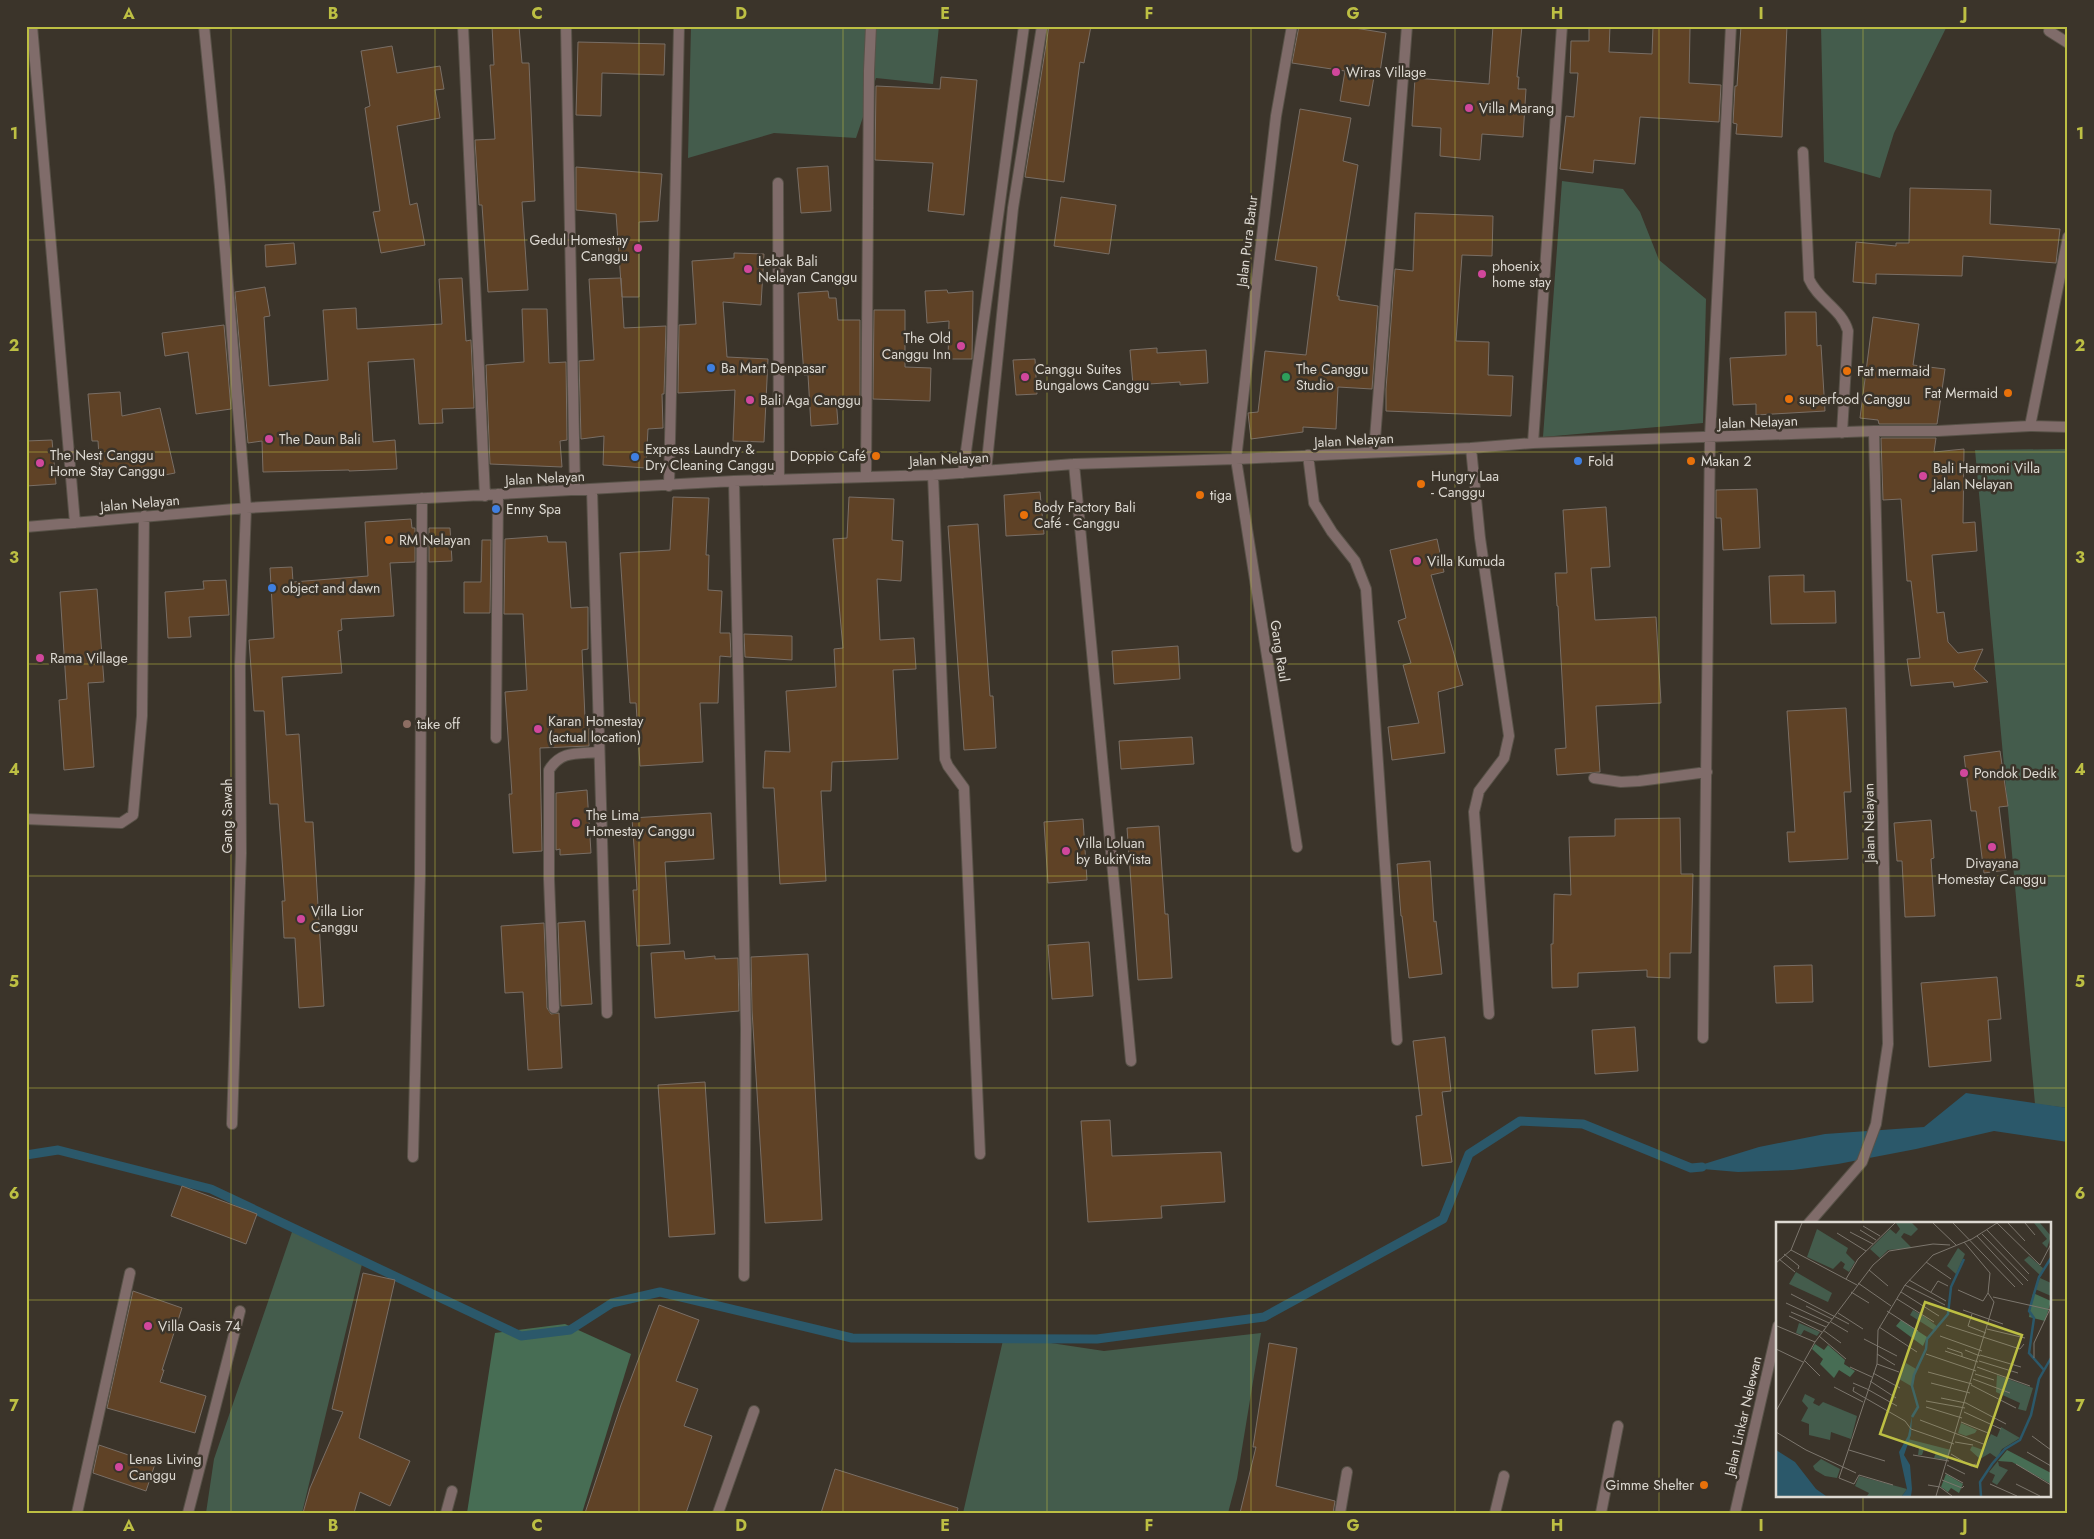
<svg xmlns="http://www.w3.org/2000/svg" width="2094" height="1539" viewBox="0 0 2094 1539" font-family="Jost,sans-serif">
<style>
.green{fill:#445c4c}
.forest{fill:#476d54}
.water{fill:#2b586a}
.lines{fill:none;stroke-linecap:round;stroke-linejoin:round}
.stream{stroke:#2b586a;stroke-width:9}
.building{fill:#5f4226;stroke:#796e65}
.minor-casing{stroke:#585248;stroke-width:12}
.minor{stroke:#806c6a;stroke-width:10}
.grid{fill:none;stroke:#bdbf43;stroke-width:1;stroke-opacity:0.55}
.hotel-dot{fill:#d1479c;stroke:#3b342a;stroke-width:2}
.shop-dot{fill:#3f7fe0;stroke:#3b342a;stroke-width:2}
.food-dot{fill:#e8710a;stroke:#3b342a;stroke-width:2}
.leisure-dot{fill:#2e9e5b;stroke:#3b342a;stroke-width:2}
.education-dot{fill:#8d6e63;stroke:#3b342a;stroke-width:2}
.labels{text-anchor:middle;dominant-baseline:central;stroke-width:5;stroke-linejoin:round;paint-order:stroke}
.poi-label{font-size:14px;fill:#ddd9d2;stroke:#3b342a;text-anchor:start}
.street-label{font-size:14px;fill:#ddd9d2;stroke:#3b342a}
.inset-river{fill:none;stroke:#2b586a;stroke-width:2.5}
.inset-road{fill:none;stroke:#7c766d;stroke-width:1}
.view{fill:#bdbf43;fill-opacity:0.15;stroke:#bdbf43;stroke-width:2.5}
.inset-edge{fill:none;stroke:#ddd9d2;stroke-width:2.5}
.neatline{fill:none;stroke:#bdbf43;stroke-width:2}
.grid-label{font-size:16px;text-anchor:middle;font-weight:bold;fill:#bdbf43}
</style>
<rect width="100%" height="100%" fill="#3b342a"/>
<path class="green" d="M691,26H939L933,84L876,78L856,138L774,133L688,158Z
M1821,26H1947L1894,133L1880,178L1824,162Z
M1562,181L1623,189L1640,212L1659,260L1706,299L1703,423L1543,437Z
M2068,449V1108L2035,1104L1975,450Z
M293,1229L363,1260L302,1513H206L214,1459Z
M1261,1333L1237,1479L1228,1513H963L1004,1336L1104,1351Z"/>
<path class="forest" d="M565,1324L631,1354L582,1513H467L495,1333Z"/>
<path class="water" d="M1966,1093L2068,1108V1142L1994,1131L1916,1149L1838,1164L1793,1170L1738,1172L1691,1168L1759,1147L1825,1134L1924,1127Z"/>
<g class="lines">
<path class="stream" d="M26,1155L58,1150L211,1189L521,1336L570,1330L612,1303L660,1292L852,1338L1097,1339L1264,1317L1443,1219L1469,1154L1520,1121L1583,1124L1691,1168L1702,1167"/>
</g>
<path class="building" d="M492,26H519L522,63H529L535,201L522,202L528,290L488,292L482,205H479L475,140L495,139L490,65H494Z
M1049,26H1091L1084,63L1080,62L1064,182L1025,177Z
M1299,26H1342L1386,33L1380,72L1375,71L1369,106L1340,101L1345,71L1292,63Z
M1493,26H1522L1517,77H1519L1518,89H1526L1523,137L1482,134L1480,160L1440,156L1441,128L1412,126L1415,78L1489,84Z
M1589,26H1610L1609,52L1652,54L1653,27L1690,28L1689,83L1721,85L1719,122L1640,117L1635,164L1594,160L1593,173L1560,169L1566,116L1574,117L1578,73H1570L1571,41H1589Z
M1741,26H1787L1782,137L1736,134L1737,124L1733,123L1735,86H1737Z
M578,42L665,44L664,75L602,73L601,116L576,115Z
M392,46L397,73L440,66L444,89L435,90L440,118L397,126L410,205L417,203L425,245L381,253L373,212L380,211L365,108L370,106L361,51Z
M941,77L977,80L964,215L928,211L933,163L875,160L876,86L940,89Z
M1300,109L1351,118L1343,161L1358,165L1337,296H1339V300L1378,306L1372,389L1338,387L1336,429L1303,427V432L1251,439L1248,413L1258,412L1265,351L1306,355L1317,267L1275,260Z
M828,166L831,211L801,213L797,168Z
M576,167L662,174L658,221L639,222V297H622L616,214L576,210Z
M1910,188L1991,190L1990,224L2060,229L2056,263L1963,256L1962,276L1876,274V284L1853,282L1856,242L1896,246V243H1909Z
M1061,197L1116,205L1109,254L1054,246Z
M1415,213L1493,216L1492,256L1462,255L1456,341L1489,342L1488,375L1513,376L1511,416L1386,411V389L1395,269L1413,271Z
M294,243L296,264L266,267L265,245Z
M734,253L764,254L761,305L723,302L727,357L768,359L764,442L733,441L735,390L678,393L679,325L696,324L692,261L734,258Z
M462,278L466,341L471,340L474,408L442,409L443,423L419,424L414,359L368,362L373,442L395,440L397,469L349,471V470L263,472L262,441L248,443L235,292L265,287L270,316L264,317L269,386L328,380L323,310L356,308L357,329L442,324L439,279Z
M621,278L624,328L666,326L664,394H662L663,428L648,429L646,468L603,465L604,436L581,439L579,361L594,360L589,279Z
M947,290L948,293L973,291L972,359H948L949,321L927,323L925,291Z
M828,291L829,298H836L838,320H860V399L836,398L838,424L811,426L808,375H804L798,293Z
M522,309H547L549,363L566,362L567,440L560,441L562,467L490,464L486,365L524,362Z
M874,310H905V367L931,368L930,401L873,399Z
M1785,312H1816L1817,346L1821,345L1825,411L1756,415V404L1733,405L1730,358L1786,355Z
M1873,317L1919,324L1913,365L1945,369L1937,424H1879L1878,420L1860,418Z
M224,325L231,409L196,414L188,352L165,356L162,333Z
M1157,348V353L1206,350L1208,383L1180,385V382L1133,385L1130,350Z
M1035,359L1037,394L1016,395L1013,360Z
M120,392L122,416L160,408L175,473L149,478L147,468L100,471L98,441H92L88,394Z
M1881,438H1936L1934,452L1964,449L1963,523L1975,522L1977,551L1932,555L1937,613L1944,612L1948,642L1958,653L1983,649L1974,669L1988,682L1954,687L1953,682L1911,686L1907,659L1920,658L1911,581H1907L1901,499L1883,500Z
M52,440L56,484L26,486V441Z
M1757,489L1760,548L1723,550L1721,518H1716V490Z
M1040,492L1044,534L1006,536L1004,495Z
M673,497L709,498L706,555H709L708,590L722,591L720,633H730L731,657L720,656L718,703H700L703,762L640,766L636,703H630L620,553L670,550Z
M849,497L894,499L892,540L903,541L901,581L877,579L880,640L914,638L916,669L893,670L898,759L832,762L831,791H821L826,881L780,884L774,788H763L765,751L790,752L786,691L836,687L834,649L843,648L833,539L847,538Z
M1606,507L1610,567L1591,568L1595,620L1656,617L1661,703L1596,706L1600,772L1557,775L1555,749L1566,748L1558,606H1557L1555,573H1567L1563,510Z
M411,519L412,528H415V562L390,563L394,616L341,619L342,630L338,631L342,673L282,677L286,735L299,734L305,822H313L324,1006L299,1008L295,938H284L282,901H285L278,804H270L264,711H254L249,640L274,638L270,568L292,567L293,582L368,576L365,522Z
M978,524L990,696H993L996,748L964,750L948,526Z
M429,528H450L452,561L429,562Z
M547,536L548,542H566L571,608L588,607V649L582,650L585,718H589V746L540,748L542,851L513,853L509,794H512L505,692L527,690L523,614H504L505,539Z
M1437,539L1444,572L1431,575L1463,685L1438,692L1445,753L1392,760L1388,727L1419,723L1403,665L1411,663L1398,621L1406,618L1390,550Z
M482,540H491L490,613H464V582H481Z
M1804,575V592L1835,591L1836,623L1771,624L1769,576Z
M226,580L229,615L189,617L191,637L168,638L165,592L204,589L203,581Z
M97,589L104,682L88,683L94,767L64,770L59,700L67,699L60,592Z
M744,634L792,636V660L745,657Z
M1178,646L1180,679L1114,684L1112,651Z
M1846,708L1851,792H1844L1848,859L1789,862L1787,832H1795L1787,711Z
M1192,737L1194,764L1121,769L1119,741Z
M2000,751L2008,806L1999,807L2007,870L1984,873L1976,811H1971L1964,756Z
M587,790L591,853L560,855V849L556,850V793Z
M711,813L714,859L665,862L670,944L637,946L633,890H637L632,818Z
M1680,818L1681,874H1693L1691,953H1670V978L1647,977V970L1578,973V987L1552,988L1551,944H1553L1554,894L1571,895L1569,837L1615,836V819Z
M1083,819L1087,880L1048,883L1044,822Z
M1931,820L1934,858L1931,859L1935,916L1905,917L1902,861H1897L1894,823Z
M1159,826L1165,914H1168L1172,978L1138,980L1127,828Z
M1430,861L1434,922L1436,921L1442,974L1409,978L1402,916H1401L1397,864Z
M585,921L592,1004L561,1006L558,923Z
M544,923L547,1008L551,1014L559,1013L562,1068L528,1070L523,992L505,993L501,926Z
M1089,942L1093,996L1052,999L1048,945Z
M684,951L685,959L715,956V959L738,958L739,1011L655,1018L651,953Z
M808,954L822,1220L765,1223L752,1010L751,957Z
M1812,965L1813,1002L1776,1003L1774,966Z
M1997,977L2001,1019L1988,1020L1991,1061L1929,1067L1921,983Z
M1635,1027L1638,1071L1595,1074L1592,1030Z
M1445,1037L1451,1091L1442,1092L1452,1162L1422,1166L1416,1116L1422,1115L1413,1041Z
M705,1082L715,1234L669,1237L658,1085Z
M1110,1120L1112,1156L1221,1152L1225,1202L1161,1206L1162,1218L1088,1222L1081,1121Z
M182,1186L257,1214L246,1244L171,1216Z
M363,1273L395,1280L359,1438L410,1461L390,1506L360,1492L354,1513H303L310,1488L343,1412L332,1409Z
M133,1291L182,1308L162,1370H164L160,1382L206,1396L195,1433L107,1408Z
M659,1305L699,1320L676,1381L698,1389L684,1426L712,1436L686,1513H585L621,1405Z
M1269,1343L1297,1348L1276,1486L1335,1501L1333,1513H1240L1256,1447H1253Z
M99,1445L155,1464L146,1491L93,1473Z
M835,1469L958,1508L957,1513H821Z"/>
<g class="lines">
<defs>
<path id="minor" d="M32,26L75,523
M204,26L220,187L246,508L240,666L241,853L232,1124
M463,26L485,496
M566,26L575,489
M1292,26L1276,116L1236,459L1297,847
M2049,31L2068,43
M1803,152L1809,279C1818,300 1842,309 1848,331L1842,433
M778,183L779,479
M2030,426L2068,237
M1533,443L1562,26
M1471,448L1480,538L1509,736L1504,758L1479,791L1474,812L1489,1014
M1374,452L1407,26
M1308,455L1314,503L1332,532L1355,561L1366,589L1397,1040
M1074,464L1131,1061
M986,471L1013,208L1042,26
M963,473L1024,26
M933,475L945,759L948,766L964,788L980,1154
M866,477L869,71L871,26
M734,481L746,1029L744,1276
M669,486L679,26
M592,489L607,1013
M26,527L246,508L734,481L933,475L1074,464L1236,459L1471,448L1533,443L1874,431H1938L2030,426L2068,427
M496,738L498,494
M1594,778L1621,782L1639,781L1707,772
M26,819L121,823L133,815L142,716L144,516
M554,1008L549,879V770C561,750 578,754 599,752
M1703,1038L1710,437L1731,26
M413,1157L420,875L422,498
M1809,1223L1862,1162L1876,1124L1888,1044L1874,431
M77,1513L130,1273
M188,1513L240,1311
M446,1513L452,1491
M718,1513L754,1411
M1340,1513L1347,1472
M1495,1513L1504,1476
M1601,1513L1618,1426
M1735,1513L1778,1326"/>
</defs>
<use href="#minor" class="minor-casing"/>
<use href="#minor" class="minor"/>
</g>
<path class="grid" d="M231,26V1513M435,26V1513M639,26V1513M843,26V1513M1047,26V1513M1251,26V1513M1455,26V1513M1659,26V1513M1863,26V1223M26,240H2068M26,452H2068M26,664H2068M26,876H2068M26,1088H2068M26,1300H1778M2050,1300H2068M1863,1495V1513"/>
<g class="hotel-dot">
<circle cx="1336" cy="72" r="5"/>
<circle cx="1469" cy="108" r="5"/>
<circle cx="638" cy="248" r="5"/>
<circle cx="748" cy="269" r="5"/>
<circle cx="1482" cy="274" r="5"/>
<circle cx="961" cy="346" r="5"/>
<circle cx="1025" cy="377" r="5"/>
<circle cx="750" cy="400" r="5"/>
<circle cx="269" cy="439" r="5"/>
<circle cx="40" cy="463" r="5"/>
<circle cx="1923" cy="476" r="5"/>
<circle cx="1417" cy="561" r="5"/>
<circle cx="40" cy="658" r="5"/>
<circle cx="538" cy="729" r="5"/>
<circle cx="1964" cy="773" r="5"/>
<circle cx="576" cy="823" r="5"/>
<circle cx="1992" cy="847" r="5"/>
<circle cx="1066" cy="851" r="5"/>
<circle cx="301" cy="919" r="5"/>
<circle cx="148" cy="1326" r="5"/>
<circle cx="119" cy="1467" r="5"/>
</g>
<g class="shop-dot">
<circle cx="711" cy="368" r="5"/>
<circle cx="635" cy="457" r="5"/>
<circle cx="1578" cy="461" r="5"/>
<circle cx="496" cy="509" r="5"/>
<circle cx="272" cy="588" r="5"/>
</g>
<g class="food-dot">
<circle cx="1847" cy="371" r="5"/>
<circle cx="2008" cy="393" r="5"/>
<circle cx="1789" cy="399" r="5"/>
<circle cx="876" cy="456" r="5"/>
<circle cx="1691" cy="461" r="5"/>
<circle cx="1421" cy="484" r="5"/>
<circle cx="1200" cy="495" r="5"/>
<circle cx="1024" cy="515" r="5"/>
<circle cx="389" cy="540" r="5"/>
<circle cx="1704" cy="1485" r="5"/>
</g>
<circle class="leisure-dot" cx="1286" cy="377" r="5"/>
<circle class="education-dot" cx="407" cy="724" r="5"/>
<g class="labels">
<g class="poi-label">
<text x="1346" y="72">Wiras Village</text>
<text x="1479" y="108">Villa Marang</text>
<text x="628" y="240" text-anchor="end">Gedul Homestay<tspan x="628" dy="16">Canggu</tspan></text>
<text x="758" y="261">Lebak Bali<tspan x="758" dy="16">Nelayan Canggu</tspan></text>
<text x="1492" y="266">phoenix<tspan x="1492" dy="16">home stay</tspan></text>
<text x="951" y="338" text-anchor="end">The Old<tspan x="951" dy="16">Canggu Inn</tspan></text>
<text x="721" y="368">Ba Mart Denpasar</text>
<text x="1035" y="369">Canggu Suites<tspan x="1035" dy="16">Bungalows Canggu</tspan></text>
<text x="1296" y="369">The Canggu<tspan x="1296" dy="16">Studio</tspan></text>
<text x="1857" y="371">Fat mermaid</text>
<text x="1998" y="393" text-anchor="end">Fat Mermaid</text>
<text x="1799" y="399">superfood Canggu</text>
<text x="760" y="400">Bali Aga Canggu</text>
<text x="279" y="439">The Daun Bali</text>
<text x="645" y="449">Express Laundry &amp;<tspan x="645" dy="16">Dry Cleaning Canggu</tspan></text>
<text x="50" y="455">The Nest Canggu<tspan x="50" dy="16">Home Stay Canggu</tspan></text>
<text x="866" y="456" text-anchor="end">Doppio Café</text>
<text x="1588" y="461">Fold</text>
<text x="1701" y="461">Makan 2</text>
<text x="1933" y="468">Bali Harmoni Villa<tspan x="1933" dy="16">Jalan Nelayan</tspan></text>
<text x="1431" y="476">Hungry Laa<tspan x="1431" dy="16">- Canggu</tspan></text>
<text x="1210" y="495">tiga</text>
<text x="1034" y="507">Body Factory Bali<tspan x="1034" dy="16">Café - Canggu</tspan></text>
<text x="506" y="509">Enny Spa</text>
<text x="399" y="540">RM Nelayan</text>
<text x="1427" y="561">Villa Kumuda</text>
<text x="282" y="588">object and dawn</text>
<text x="50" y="658">Rama Village</text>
<text x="548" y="721">Karan Homestay<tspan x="548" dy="16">(actual location)</tspan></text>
<text x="417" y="724">take off</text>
<text x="1974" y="773">Pondok Dedik</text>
<text x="586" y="815">The Lima<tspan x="586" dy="16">Homestay Canggu</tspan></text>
<text x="1076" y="843">Villa Loluan<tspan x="1076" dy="16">by BukitVista</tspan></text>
<text x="1992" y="863" text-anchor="middle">Divayana<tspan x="1992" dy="16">Homestay Canggu</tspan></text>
<text x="311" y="911">Villa Lior<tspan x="311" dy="16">Canggu</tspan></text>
<text x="158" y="1326">Villa Oasis 74</text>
<text x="129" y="1459">Lenas Living<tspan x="129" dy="16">Canggu</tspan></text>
<text x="1694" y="1485" text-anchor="end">Gimme Shelter</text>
</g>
<g class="street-label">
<text transform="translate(1247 241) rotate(-83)">Jalan Pura Batur</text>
<text transform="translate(1758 422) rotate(-2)">Jalan Nelayan</text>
<text transform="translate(1354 440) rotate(-3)">Jalan Nelayan</text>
<text transform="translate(949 459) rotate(-3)">Jalan Nelayan</text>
<text transform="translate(545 478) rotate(-3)">Jalan Nelayan</text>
<text transform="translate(140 503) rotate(-5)">Jalan Nelayan</text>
<text transform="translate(1280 651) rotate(81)">Gang Raul</text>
<text transform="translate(227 816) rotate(-90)">Gang Sawah</text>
<text transform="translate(1869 823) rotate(-91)">Jalan Nelayan</text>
<text transform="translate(1743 1416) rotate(-77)">Jalan Linkar Nelewan</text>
</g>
</g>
<g transform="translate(1776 1222)">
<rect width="275" height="275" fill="#3b342a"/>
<path d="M120,1H136L142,7L135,14L128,11L125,15L136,26L112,28L104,36L94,27L114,7L120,12L124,7ZM258,1H264L275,14L271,26L266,21L271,17ZM41,7L72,26L70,31L79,40L73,50L67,46L69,42L65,39L57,47L31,35ZM182,26L189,32L180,52L171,44ZM253,34L268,47L265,54L248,38ZM20,50L56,71L52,80L13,62ZM264,56L275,61V74L259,67ZM137,88L149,95L162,105L159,109L134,93ZM23,101L44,110L41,114L28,108L25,113L20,111ZM130,141L140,147L135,164L123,157ZM221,153L257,166L250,189L242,187L244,181L220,170ZM29,172L39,177L37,181L43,184L47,180L81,194L75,217L55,210L54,218L33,213V202L25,199L32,186L26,179ZM185,201L201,208L199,211L190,214L182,211ZM225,205L244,216L226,227L221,236L214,231L204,237L194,228L196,224L207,228L215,212L221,215ZM132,217L175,228L171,238L158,236L160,230L148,227L146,233H142L143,226L130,223ZM45,237L64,247L61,256L49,254L39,248L37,244ZM222,239L223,244L232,248L221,263L216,260L219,253L213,250ZM83,254L131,267L126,274H91L93,271L79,264Z" fill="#445c4c"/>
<path d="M257,71L275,79L269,99L253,95ZM125,98L151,115L147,124L120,104ZM39,122L48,128L52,123L69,138L68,142L79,149L74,155L63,148L58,156L44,142L47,137L36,127ZM231,228L275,251V262L236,240L222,239ZM170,252L187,262L183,271L175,266L172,270L165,265Z" fill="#476d54"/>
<path d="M136,194L135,213L128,233L134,243L136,267L135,274H126L131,267L123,230L132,214ZM0,228L19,240L40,267L50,274H0Z" fill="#2b586a"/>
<path class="inset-river" d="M268,148L253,131L258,96L253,89L263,55L275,36M136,195L142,185L136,164L138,153L150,127L151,117L172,92L175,65L188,37M205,274L204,260L216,242L229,227L244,218L255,193L263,157L275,136"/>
<path class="inset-road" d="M157,1L180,23M177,1L239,65M221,1L264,43L275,22M232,1L249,19M249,1L259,13M87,4L104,14M84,8L100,18M211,8L253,52M74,10L97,22M61,11L90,29M206,12L252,59M201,14L247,63M15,28L81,63M15,28L26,1M8,32L23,44L22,47M3,37L19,50M150,40L175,57M0,41L15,28M93,48L112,64M70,57L82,37L119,1M133,58L170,79M82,61L115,84M129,63L169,83M182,68L207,79L212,71M75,70L93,81M125,70L163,94M155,70L162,59L172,64M15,72L73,102M217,75L275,88M121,77L158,100M10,81L53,101M30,84L56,97M187,88L227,102M111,89L142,109M15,90L50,105M62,91L87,107M196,92L192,104L210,111M13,94L46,110M55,100L72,110M170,103L244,127L248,122M1,104L39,120M103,105L141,130M211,107L249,116M47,108L65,121M43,114L70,137M164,114L206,129M88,117L121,134M171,126L186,131V135M0,127L27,140M189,128L204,134M169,129L202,140M101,132L119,143M150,132L200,149M204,133L245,145M258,136V121L274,87M28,138L44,154M203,139L242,151M101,142L123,150M74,145L96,155M201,145L254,164M152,150L196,162M97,151L124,166M199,152L218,158M197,157L234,171M94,159L120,176M77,161L91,167M155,161L194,171M195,163L240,186M58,165L87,180M78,165L77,169L129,199L135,207L178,222M91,167L121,184M165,176L190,181L230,202M150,179L189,186M150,185L186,196M0,189L39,120L97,43L113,29L157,22L174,23M188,190L225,207M144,198L210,223M185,200L212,211M0,210L30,228L80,251M256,214L275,228M179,220L197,223M73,228L109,239M251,230L275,244M175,232L195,244L200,242M137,233L173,239M240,242L275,263M171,243L189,252M169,251L187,261M166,258L186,266L188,264M214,262L241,274M240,262L264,274M117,263L83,253L78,262L63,256L101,142L102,108L129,63L157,33L196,17L221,1M152,263L164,265L176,274M160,274L218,80L212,71L214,51L188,20"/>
<path class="view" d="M149,80L246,113L201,245L104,212Z"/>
<rect width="275" height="275" class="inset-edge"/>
</g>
<rect width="2094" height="1539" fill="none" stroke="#3b342a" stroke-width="55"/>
<rect x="28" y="28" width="2038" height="1484" class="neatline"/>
<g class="grid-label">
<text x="129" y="19">A</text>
<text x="333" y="19">B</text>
<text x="537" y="19">C</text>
<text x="741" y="19">D</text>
<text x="945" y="19">E</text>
<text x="1149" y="19">F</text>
<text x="1353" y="19">G</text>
<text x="1557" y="19">H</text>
<text x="1761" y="19">I</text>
<text x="1965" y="19">J</text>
<text x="14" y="139">1</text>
<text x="2080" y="139">1</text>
<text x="14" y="351">2</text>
<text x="2080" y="351">2</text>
<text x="14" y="563">3</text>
<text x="2080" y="563">3</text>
<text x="14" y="775">4</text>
<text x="2080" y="775">4</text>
<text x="14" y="987">5</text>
<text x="2080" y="987">5</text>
<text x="14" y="1199">6</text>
<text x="2080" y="1199">6</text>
<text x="14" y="1411">7</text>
<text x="2080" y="1411">7</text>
<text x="129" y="1531">A</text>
<text x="333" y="1531">B</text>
<text x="537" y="1531">C</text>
<text x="741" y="1531">D</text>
<text x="945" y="1531">E</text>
<text x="1149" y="1531">F</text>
<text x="1353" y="1531">G</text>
<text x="1557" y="1531">H</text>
<text x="1761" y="1531">I</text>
<text x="1965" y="1531">J</text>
</g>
</svg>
